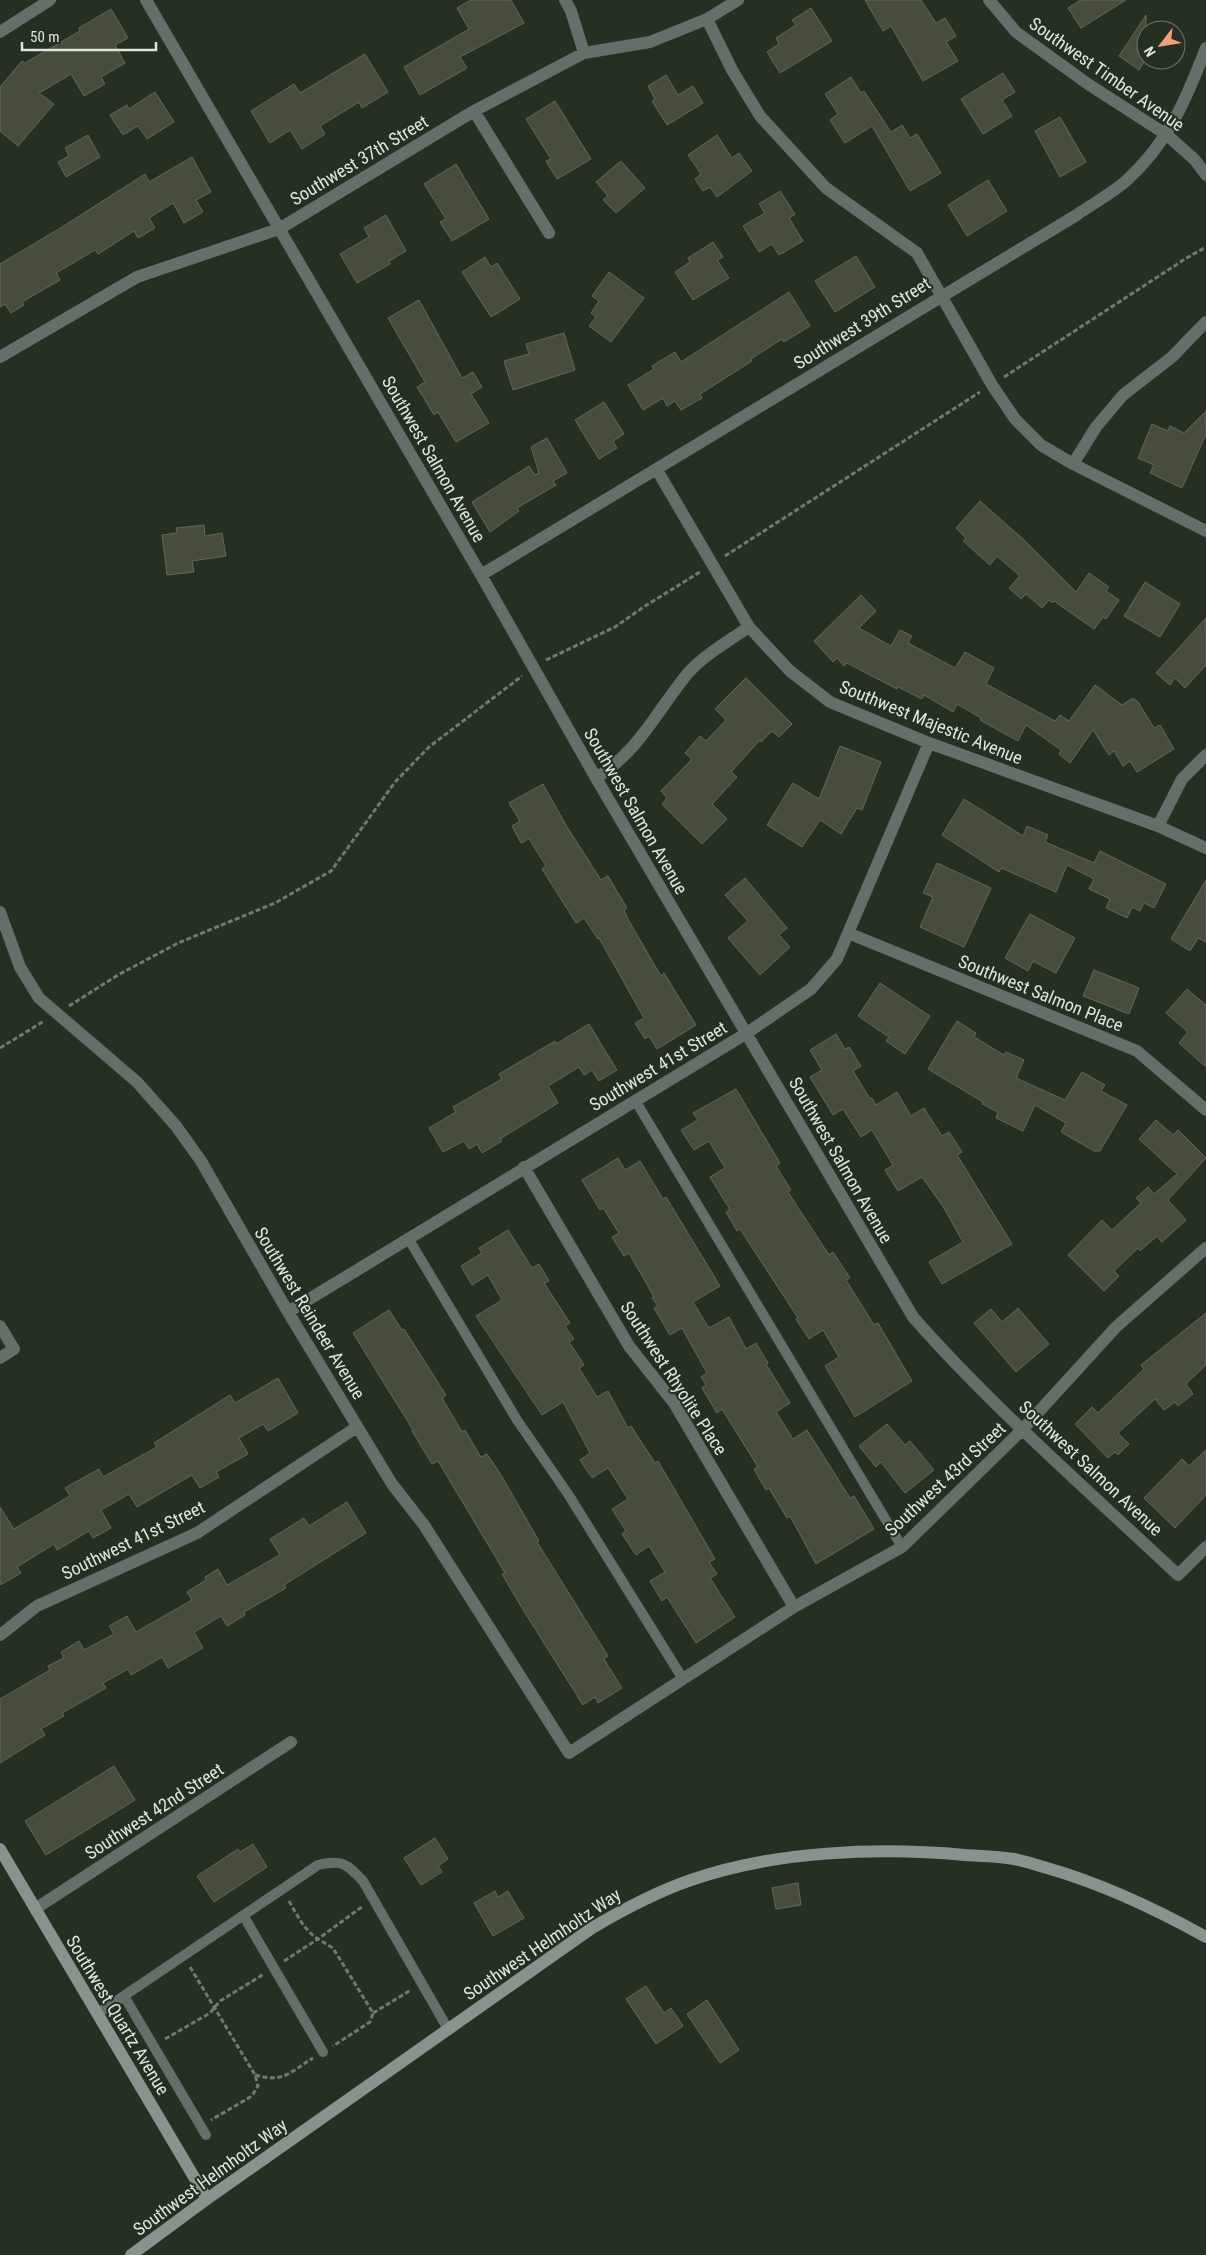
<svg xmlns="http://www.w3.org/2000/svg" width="1206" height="2255" viewBox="0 0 1206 2255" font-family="'Roboto Condensed',sans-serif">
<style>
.building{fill:#484c3c;stroke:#636857}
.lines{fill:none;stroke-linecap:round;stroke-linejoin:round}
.path{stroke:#717a6f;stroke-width:3;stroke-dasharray:5 2.5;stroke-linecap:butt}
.lane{stroke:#666e69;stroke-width:10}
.street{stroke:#666e69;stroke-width:12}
.secondary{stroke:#87938c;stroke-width:12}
.labels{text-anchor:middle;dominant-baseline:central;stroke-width:4;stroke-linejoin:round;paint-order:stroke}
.street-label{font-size:18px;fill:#dfe6de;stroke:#252f22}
</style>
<rect width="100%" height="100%" fill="#252f22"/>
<path class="building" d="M471,0H511L524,23L460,57L467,68L420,95L404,67L469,29L457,8Z
M865,0H921L936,23L945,18L956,36L946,42L958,61L923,81L891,26L883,31Z
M1081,0H1126L1081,28L1068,8Z
M811,8L832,41L780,73L767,52L779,44L776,38L796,25L792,20Z
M111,9L128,38L115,45L125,63L101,77L105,84L84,96L71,74L39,93L54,104L18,146L0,131V87L22,61L25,63L80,31L79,28Z
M1146,15V59L1139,70L1119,56Z
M365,54L388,92L362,108L359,102L320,126L325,134L302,149L290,130L270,143L251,111L294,84L300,93Z
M1003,73L1015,92L1002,100L1012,116L983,134L961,99Z
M666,75L678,95L693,86L703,103L667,125L652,101L655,99L648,86Z
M851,77L861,93L864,91L891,132L902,125L910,138L917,134L941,173L910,191L872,126L845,143L830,120L838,114L825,94Z
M155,92L174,122L147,139L138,126L123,135L110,115L127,105L129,109Z
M555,101L591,159L557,179L546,161L551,159L526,119Z
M1060,117L1086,162L1060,177L1035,131Z
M88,135L100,157L66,177L58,162L69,156L65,148Z
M717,135L732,158L739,153L752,171L717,197L710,187L703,191L695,179L701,174L688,155Z
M192,157L211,192L196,200L203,212L184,223L173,203L149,218L155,228L138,238L134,231L98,254L95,250L56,273L60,280L22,302L24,305L11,313L5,304L0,307V264L59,229L145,174L149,182Z
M621,161L645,188L616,213L603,200L608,196L596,182Z
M456,164L489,219L452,241L440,222L446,219L424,184Z
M988,180L1007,211L967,236L948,205Z
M780,191L795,214L789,218L803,241L779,255L772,244L759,252L743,226L765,213L759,204Z
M386,215L406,251L389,261L390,264L357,283L340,254L369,237L364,228Z
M713,242L723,257L717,260L729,278L693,300L675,272L690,262L688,258Z
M856,256L875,287L835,312L815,281Z
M485,257L491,267L497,263L520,299L491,317L462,272Z
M609,272L644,298L611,342L589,326L596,317L591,313L599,301L592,296Z
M789,292L810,326L784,342L782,339L751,359L752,361L700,394L702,398L681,410L675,401L667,406L663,398L643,410L628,385L654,369L652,366L675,352L681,362Z
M419,300L462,378L473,372L482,387L471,394L489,423L456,442L438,412L434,415L417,387L425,382L388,318Z
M564,333L575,370L513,390L504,361L529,354L526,344Z
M604,402L624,434L613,441L617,448L599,459L575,420Z
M1206,411V434L1182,488L1150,473L1154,465L1138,458L1152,424L1168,431L1170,426L1184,433Z
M547,438L567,473L553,481L556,485L517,508L519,511L490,532L472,502L529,466L535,475L539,473L531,447Z
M980,501L1023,539L1076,592L1089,573L1109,587L1106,591L1119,600L1106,619L1103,617L1094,629L1054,601L1052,603L1049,600L1042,608L1026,594L1021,599L1009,588L1020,576L997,556L990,565L963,541L966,538L956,528Z
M204,525L205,536L222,533L226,556L192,561L194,572L167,575L162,535L177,533L176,528Z
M1145,582L1180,604L1160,637L1124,616Z
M861,595L876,611L859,628L891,646L900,630L912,636L908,643L955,668L965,652L994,668L986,684L1055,721L1060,715L1069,721L1095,685L1122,705L1133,698L1138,702L1154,728L1160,725L1174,749L1137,772L1130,761L1123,766L1114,751L1109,755L1093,730L1070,763L1059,754L1061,750L1026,725L1018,741L980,720L981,718L957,704L953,712L924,695L922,699L898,687L897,689L847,663L844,666L837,658L833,662L814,641Z
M1206,618V665L1185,688L1175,678L1170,685L1156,673Z
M746,678L792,724L779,737L772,731L761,742L760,740L731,772L737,777L712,804L727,819L702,844L662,804L667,798L661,791L692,759L685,753L700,736L706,741L726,720L715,709Z
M840,746L881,762L862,810L857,808L841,834L820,820L802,847L767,825L793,783L819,799Z
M543,784L567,827L601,880L608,876L627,908L624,910L629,921L661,976L664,973L696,1025L657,1049L649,1036L645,1039L635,1023L644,1018L599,938L598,939L584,918L576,923L542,869L546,866L529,839L521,843L512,826L520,821L509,803Z
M964,799L1023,836L1027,826L1048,835L1045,842L1094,863L1100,851L1166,884L1154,908L1144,903L1140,911L1132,907L1127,918L1106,908L1110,899L1089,889L1094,879L1067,865L1056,892L1001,868L999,872L942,835Z
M937,863L991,888L964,947L920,927L933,897L923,893Z
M745,878L787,928L779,935L790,947L760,975L728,938L748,921L725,895Z
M1206,880V942L1198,938L1190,951L1171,939Z
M1030,914L1075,938L1056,973L1033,961L1028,971L1005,958Z
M1094,970L1139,988L1129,1014L1083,996Z
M880,983L930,1016L905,1054L886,1041L889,1037L858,1016Z
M1187,989L1206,1005V1067L1179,1043L1188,1032L1166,1013Z
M957,1021L976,1033L974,1037L1004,1055L1006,1052L1024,1060L1016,1078L1065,1100L1082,1072L1105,1085L1101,1091L1127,1105L1100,1151H1094L1061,1132L1066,1123L1035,1105L1023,1131L996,1118L998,1112L982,1104L983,1102L928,1069Z
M589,1024L617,1070L599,1081L592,1070L584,1075L579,1067L548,1086L558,1103L500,1139L502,1141L482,1153L477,1144L469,1149L464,1141L443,1152L429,1128L456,1112L453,1107L502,1079L499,1074L555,1041L556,1044Z
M836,1034L845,1049L849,1047L861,1066L853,1071L870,1099L872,1098L876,1105L897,1092L911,1116L924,1108L942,1136L949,1132L962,1152L957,1155L1012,1244L942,1284L929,1262L963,1242L942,1205L922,1177L898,1191L885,1170L893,1165L872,1130L861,1137L843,1109L833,1115L810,1077L822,1070L810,1050Z
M736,1089L780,1163L776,1166L791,1190L788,1192L829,1255L833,1252L850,1278L846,1280L874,1325L878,1323L912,1381L855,1417L825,1366L839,1357L823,1330L809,1339L796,1319L798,1318L740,1229L737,1231L726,1212L730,1210L710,1177L725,1168L709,1141L694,1150L681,1130L698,1120L693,1113Z
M1156,1120L1173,1135L1178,1130L1206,1158L1168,1200L1186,1220L1162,1242L1157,1236L1140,1251L1138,1248L1114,1271L1119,1276L1104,1291L1068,1255L1102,1220L1112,1230L1141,1203L1136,1198L1148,1187L1154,1194L1177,1174L1139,1139Z
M618,1158L625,1170L640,1161L663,1199L666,1197L720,1286L693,1302L709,1328L729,1317L746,1349L756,1343L768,1363L766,1364L790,1403L776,1412L793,1439L807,1430L850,1498L854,1496L874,1529L816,1564L790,1516L787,1518L769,1488L766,1490L754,1469L758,1467L722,1409L717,1413L702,1388L706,1385L701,1377L707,1373L682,1328L670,1335L654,1308L658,1306L652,1298L654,1297L629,1253L624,1256L612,1237L619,1233L603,1208L600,1210L582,1180Z
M508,1230L532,1268L539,1264L549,1281L544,1283L570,1323L565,1326L574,1339L569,1342L584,1365L579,1368L597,1397L608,1391L628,1428L631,1426L655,1463L658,1461L715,1559L709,1562L717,1574L710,1578L735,1617L696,1643L667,1597L662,1601L650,1581L665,1572L649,1546L636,1555L622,1534L626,1531L612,1509L628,1499L608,1468L592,1478L580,1460L590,1453L563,1402L542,1415L476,1316L502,1300L488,1275L472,1285L461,1266L482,1253L479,1248Z
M1018,1308L1049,1344L1016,1372L974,1323L991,1309L1002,1322Z
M389,1310L402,1330L404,1329L446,1395L442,1398L462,1432L465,1430L481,1457L487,1454L501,1475L539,1541L537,1542L608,1656L604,1659L622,1688L598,1703L595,1697L583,1705L525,1613L502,1574L505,1573L438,1461L432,1464L412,1431L413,1430L353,1333Z
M1206,1313V1365L1186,1384L1193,1394L1178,1406L1175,1402L1164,1410L1155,1399L1118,1433L1129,1444L1118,1455L1115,1452L1108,1458L1075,1424L1092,1407L1098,1413L1144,1369L1141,1365Z
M278,1378L298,1413L268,1431L263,1424L239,1438L248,1454L216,1472L219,1477L200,1488L192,1475L137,1507L129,1494L101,1510L111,1528L93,1538L89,1531L57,1550L54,1544L17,1567L21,1573L0,1585V1507L14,1529L70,1496L65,1488L99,1469L103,1477L157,1447L154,1443L230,1395L235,1403Z
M887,1424L905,1445L910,1441L934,1470L905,1493L881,1462L876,1467L859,1446Z
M1206,1450V1495L1175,1528L1144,1498L1182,1459L1189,1466Z
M347,1502L366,1533L284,1585L286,1588L244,1612L245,1615L227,1626L221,1616L194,1632L203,1648L168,1668L162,1657L131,1675L128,1669L103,1683L106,1688L62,1713L64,1716L41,1729L45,1735L0,1763V1699L50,1670L48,1666L64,1658L61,1652L79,1641L84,1650L114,1634L109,1626L127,1616L136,1632L192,1600L187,1592L206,1580L205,1577L218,1569L227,1585L280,1555L270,1539L304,1518L309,1526Z
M114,1766L135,1800L46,1855L25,1821Z
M435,1838L448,1859L438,1866L442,1872L421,1885L404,1858Z
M253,1844L267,1867L214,1902L197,1876L238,1849L240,1852Z
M798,1883L801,1905L776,1909L772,1888Z
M495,1891L498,1897L508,1891L524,1918L493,1936L474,1903Z
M646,1986L664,2013L671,2008L683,2026L656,2044L626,1999Z
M707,2000L739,2050L720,2063L687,2014Z"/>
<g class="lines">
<path class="path" d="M1004,377L1185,259L1206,247
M725,556L980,392
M546,660L615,627L645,606L700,572
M69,1006L118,975L178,943L275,903L331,871L395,782L429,747L522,676
M0,1048L44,1021
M289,1901C297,1915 304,1930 318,1939L363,1906
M284,1961L318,1939L333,1948L373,2013L370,2022L333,2046
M190,1967L255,2075L258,2086L252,2096L211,2120
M373,2013L411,1990
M165,2039L210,2013L220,2001L264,1974
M255,2075C283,2083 289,2073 313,2058"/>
<path class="lane" d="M635,1100L902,1547
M408,1238L517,1420L568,1494L683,1679
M243,1915L323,2052
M124,1996L206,2135
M97,2014L318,1865C342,1859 347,1864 363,1881L448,2029"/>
<path class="street" d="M146,0L481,575L596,778L913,1317C994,1409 1089,1491 1178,1575L1206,1547
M565,0L571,11L584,53
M989,0L1016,32L1088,84L1167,135L1195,160L1206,175
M707,19L732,70L760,116L826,188L917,253L992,385L1015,419L1041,445L1073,464L1206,531
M0,32L50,0
M474,111L549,233
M0,357L137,277L279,229L474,111L584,53L650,42L707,19L738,0
M1073,464L1096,427L1123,395L1172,357L1206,322
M657,470L749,627L790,671L830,702L929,743L1158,826L1206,848
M481,575L1075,216C1092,204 1111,194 1126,181C1168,143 1186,100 1206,48
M596,778C640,750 656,712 688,673C703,656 730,640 749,627
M1158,826L1182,779L1206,755
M0,912L20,967L39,998L137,1082L176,1126L201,1161L288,1312L392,1484L424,1525L569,1753L794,1607L902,1547L1023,1429L1116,1327L1206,1248
M848,933L1137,1051L1206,1110
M524,1167L629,1346L674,1403L794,1607
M288,1312L747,1033L811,989L837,959L929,743
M0,1326L14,1349L0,1358
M0,1635L37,1606L197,1533L357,1427
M35,1909L291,1742"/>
<path class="secondary" d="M0,1849L207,2199
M131,2255L207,2199L592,1928C624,1909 656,1892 691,1880C774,1851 878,1847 965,1855C981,1856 998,1856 1014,1859C1025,1861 1036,1865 1047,1868C1103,1884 1154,1908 1206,1937"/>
</g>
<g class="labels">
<g class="street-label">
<text transform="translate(1107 74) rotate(35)">Southwest Timber Avenue</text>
<text transform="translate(359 160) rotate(-31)">Southwest 37th Street</text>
<text transform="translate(862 323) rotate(-32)">Southwest 39th Street</text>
<text transform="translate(434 459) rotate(60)">Southwest Salmon Avenue</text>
<text transform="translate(931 722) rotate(22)">Southwest Majestic Avenue</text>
<text transform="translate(636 811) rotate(60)">Southwest Salmon Avenue</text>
<text transform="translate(1041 993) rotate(22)">Southwest Salmon Place</text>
<text transform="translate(658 1066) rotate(-31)">Southwest 41st Street</text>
<text transform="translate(841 1160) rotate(60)">Southwest Salmon Avenue</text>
<text transform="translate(310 1313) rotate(59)">Southwest Reindeer Avenue</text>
<text transform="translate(674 1378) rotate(57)">Southwest Rhyolite Place</text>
<text transform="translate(1091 1468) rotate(43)">Southwest Salmon Avenue</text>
<text transform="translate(945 1479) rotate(-43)">Southwest 43rd Street</text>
<text transform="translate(133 1540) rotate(-26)">Southwest 41st Street</text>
<text transform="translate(154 1811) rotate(-33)">Southwest 42nd Street</text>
<text transform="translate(542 1944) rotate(-34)">Southwest Helmholtz Way</text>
<text transform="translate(118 2015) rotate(59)">Southwest Quartz Avenue</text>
<text transform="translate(210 2177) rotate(-36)">Southwest Helmholtz Way</text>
</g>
</g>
<g transform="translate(1161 45) rotate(239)"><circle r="24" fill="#252f22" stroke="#6f786d"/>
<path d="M0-4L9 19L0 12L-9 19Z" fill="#f2a080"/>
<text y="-8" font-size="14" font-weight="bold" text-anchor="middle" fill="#dfe6de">N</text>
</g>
<path d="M22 42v8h134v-8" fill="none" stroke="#dfe6de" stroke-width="2.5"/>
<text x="30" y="42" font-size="15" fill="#dfe6de" stroke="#252f22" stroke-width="4" paint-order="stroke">50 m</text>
</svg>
